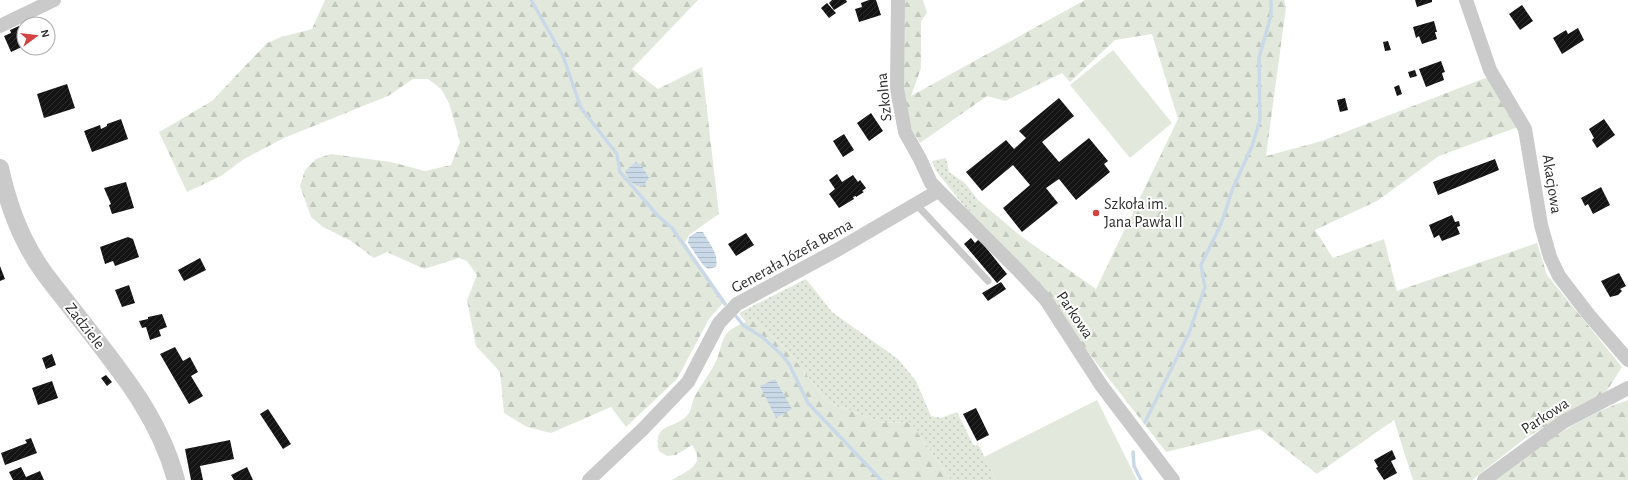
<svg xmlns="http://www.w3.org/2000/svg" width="1628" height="480" viewBox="0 0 1628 480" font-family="'Alegreya Sans',sans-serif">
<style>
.grass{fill:url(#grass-dots)}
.forest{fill:url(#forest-firs)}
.garden{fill:#e2e9dc}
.water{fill:url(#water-rules)}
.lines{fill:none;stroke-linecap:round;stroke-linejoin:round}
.stream{stroke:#cad9e7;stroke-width:3.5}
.building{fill:url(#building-hatch)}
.service{stroke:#cacaca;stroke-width:7}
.minor{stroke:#cacaca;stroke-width:14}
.tertiary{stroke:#cacaca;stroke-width:18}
.poi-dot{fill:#d34440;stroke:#fff;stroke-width:1.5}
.labels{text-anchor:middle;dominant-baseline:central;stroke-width:4;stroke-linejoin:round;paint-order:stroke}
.street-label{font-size:16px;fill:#2d2d2d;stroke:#fff}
.poi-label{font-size:16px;fill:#2d2d2d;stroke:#fff;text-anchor:start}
</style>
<defs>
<pattern id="grass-dots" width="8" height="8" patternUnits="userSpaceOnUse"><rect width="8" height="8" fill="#e2e9dc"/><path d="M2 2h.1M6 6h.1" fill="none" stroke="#c2c8bd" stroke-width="1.8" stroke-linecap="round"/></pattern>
<pattern id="forest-firs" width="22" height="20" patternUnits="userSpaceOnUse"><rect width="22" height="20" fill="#e2e9dc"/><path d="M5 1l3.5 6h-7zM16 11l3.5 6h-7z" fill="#c2c8bd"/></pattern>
<pattern id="water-rules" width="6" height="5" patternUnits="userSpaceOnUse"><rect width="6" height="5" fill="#cad9e7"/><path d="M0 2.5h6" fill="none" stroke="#aebbc6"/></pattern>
<pattern id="building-hatch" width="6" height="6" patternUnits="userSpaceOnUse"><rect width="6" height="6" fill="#141414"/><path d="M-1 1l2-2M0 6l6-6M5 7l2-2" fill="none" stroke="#2e2e2e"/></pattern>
</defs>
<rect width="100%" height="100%" fill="#fff"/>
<path class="grass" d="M946,158L949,172L965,183L978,200L969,212L936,171L932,161Z
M806,279L832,312L898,359L916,381L931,416L941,418L957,412L974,446L978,444L996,480H951L910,422L884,423L827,402L790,353L753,319L746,322L739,313Z"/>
<path class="forest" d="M325,0H698L632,69L658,89L702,67L719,214L689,235L685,243L725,301L709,319L677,379L626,427L611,407L551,433L527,427L504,413L500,372L476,346L467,300L477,275L467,261L459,258L424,269L387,252L374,258L351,241L323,227L311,217L300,186L305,170L316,159L331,154L391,162L425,171L451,165L460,142L449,103L441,89L428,79H413L388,96L284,138L244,159L221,176L187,192L159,132L212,101L267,43L281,37L312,29Z
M903,0H923L927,13L921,21V68L911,96L1085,0H1284L1286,7L1266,156L1322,141L1488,77L1518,127L1439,156L1377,201L1315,230L1333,258L1384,239L1397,291L1537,243L1547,275L1622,367L1606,392L1527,437L1472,480H1413L1394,420L1317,474L1260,429L1166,452L1046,298L969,212L978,200L1022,237L1096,289L1178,119L1152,34L1115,40L1070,82L1062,73L1005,101L987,96L920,143L908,123L903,98Z
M753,319L790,353L827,402L884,423L910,422L951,480H672C686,471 707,465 692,445L676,455L667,456L659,451C651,421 678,430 689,413C692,408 692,401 695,396C702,382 713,371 718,356C721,348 722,337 729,331C735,326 746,322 753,319Z
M1628,400V480H1494C1535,449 1579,416 1628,400Z"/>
<path class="garden" d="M1113,50L1172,123L1130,158L1070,85Z
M1097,400L1137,480H996L984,457Z"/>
<path class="water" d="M636,162L642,166L649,178L643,186H637L630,181L625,171Z
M697,232H703C709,243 719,254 716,267L708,269L703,265L688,243L689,237Z
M775,379L792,409L776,418L760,386Z"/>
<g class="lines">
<path class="stream" d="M531,0L563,56L581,108L617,154L620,172L658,216L672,228L725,304
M735,315L743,325L762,337L781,354L789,364L808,403L881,480
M1145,422L1189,333L1205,287L1201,265L1221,224L1233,188L1252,146L1260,120L1259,58L1271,15V0
M1133,452L1134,466L1141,480"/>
</g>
<path class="building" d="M832,0H846L847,2L834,10L829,3Z
M869,0H876L881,15L859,22L855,9L862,7L861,3Z
M1415,0H1432V2L1417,7Z
M827,3L836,13L829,18L821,8Z
M1522,5L1533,21L1520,30L1509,14Z
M1434,21L1437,32H1435L1437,39L1422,44L1419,36L1416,38L1413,27Z
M19,26L24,37V46L11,52L4,36L11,33L10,30Z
M1578,28L1584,40L1562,54L1553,38L1566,30L1568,34Z
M1388,41L1391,50L1385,51L1383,42Z
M1441,61L1445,72L1442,73L1444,80L1426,87L1419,69Z
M1415,70L1417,76L1410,78L1408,72Z
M67,84L75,108L44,118L37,94Z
M1399,85L1402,94L1397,96L1394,87Z
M1059,98L1074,116L1042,142L1059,162L1089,138L1108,161L1104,164L1110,172L1076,200L1059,179L1046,188L1058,203L1022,232L1003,208L1030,185L1013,165L982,191L966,172L1006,140L1014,149L1026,138L1019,131Z
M1345,98L1348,110L1340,112L1337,100Z
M871,113L883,131L869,141L857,123Z
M121,119L128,139L92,152L84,131L100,125L101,129L107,126V124Z
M1604,119L1615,135L1597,148L1592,140L1594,138L1589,129Z
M844,134L854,150L843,157L833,141Z
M1495,159L1499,170L1438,195L1433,182Z
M837,174L842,182L853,175L858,182L860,180L866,188L862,191L864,192L856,197V196L853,197L854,199L839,208L829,194L835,189L829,180Z
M126,182L134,208L112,214L109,205L111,204L104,188Z
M1601,187L1610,205L1593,214L1588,204L1585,206L1581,198Z
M1452,215L1455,222L1459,221L1460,226L1457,227L1460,234L1442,241L1439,235L1434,238L1429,225Z
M746,233L754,245L736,256L728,244Z
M128,237L133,239L139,257L115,266L113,261L105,264L100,247Z
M971,238L975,243L979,239L1007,274L997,283L964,244Z
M200,258L206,270L184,281L178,270Z
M0,266L5,279L0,281Z
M1619,273L1626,286L1620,289L1622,291L1618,295L1610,297L1601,281Z
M1001,282L1006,289L988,301L982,293Z
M129,285L135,303L122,307L115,290Z
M162,314L167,327L159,330L161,336L150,340L146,327L142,328L139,321L148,319V317Z
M175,347L183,361L190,357L198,372L191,376L203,396L189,404L160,354Z
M52,354L56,365L46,369L42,358Z
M106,375L112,382L107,386L101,378Z
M52,381L58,398L38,405L32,388Z
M976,408L989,435L977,441L963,414Z
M268,409L291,444L283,449L260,414Z
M31,438L37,453L5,465L1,453L27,443L25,440Z
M230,440L234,459L200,466L203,480H191L185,449Z
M1392,450L1396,459L1391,461L1397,473L1384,480L1376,468L1378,467L1374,460Z
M21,467L26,477L40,471L44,480H13L9,472Z
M247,467L253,480H234L231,475Z"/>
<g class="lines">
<path class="service" d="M916,204L988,281"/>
<path class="minor" d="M898,0L897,89L905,132L920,159L931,183L1018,270L1046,300L1101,385L1173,480
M1466,0L1490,70L1525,129L1541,225L1550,257L1559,276L1589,315L1628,360
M0,26L54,0
M589,480L643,429L688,382L719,323L737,304L837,250L938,191
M1484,480L1563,422L1628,388"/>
<path class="tertiary" d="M0,168C6,195 14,221 27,245C38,267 54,286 69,305C111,360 158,411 176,480"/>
</g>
<circle class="poi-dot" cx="1096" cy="213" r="4"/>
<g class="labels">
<g class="street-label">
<text transform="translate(884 97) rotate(-96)">Szkolna</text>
<text transform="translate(1552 184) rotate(81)">Akacjowa</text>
<text transform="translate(792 256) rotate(-29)">Generała Józefa Bema</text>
<text transform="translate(1075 315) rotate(56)">Parkowa</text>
<text transform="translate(85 326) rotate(52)">Zadziele</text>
<text transform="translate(1545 416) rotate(-33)">Parkowa</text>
</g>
<g class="poi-label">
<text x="1104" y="204">Szkoła im.<tspan x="1104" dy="18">Jana Pawła II</tspan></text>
</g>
</g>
<g transform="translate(36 36) rotate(75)"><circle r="19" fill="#ffffff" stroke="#ababab"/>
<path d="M0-3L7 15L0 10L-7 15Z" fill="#d34440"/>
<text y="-6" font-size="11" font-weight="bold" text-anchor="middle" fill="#2d2d2d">N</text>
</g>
</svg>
